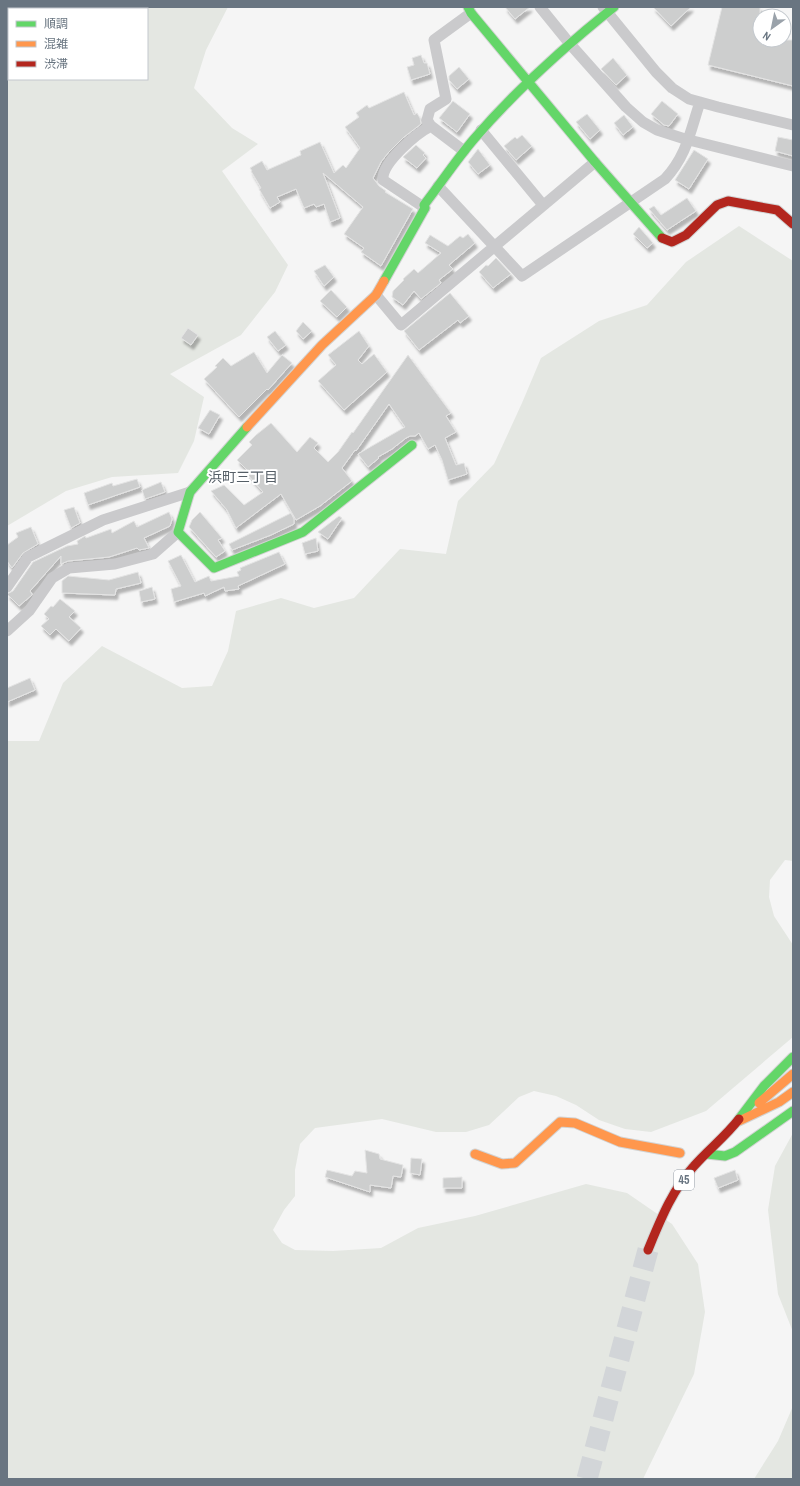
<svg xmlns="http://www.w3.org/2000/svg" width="800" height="1486" viewBox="0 0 800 1486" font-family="'Archivo Narrow','Noto Sans JP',sans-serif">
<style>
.green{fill:#e4e7e2}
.building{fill:#cdcece;stroke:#e4e4e4;filter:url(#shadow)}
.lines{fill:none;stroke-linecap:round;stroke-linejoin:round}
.highway-tunnel{stroke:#d2d5d8;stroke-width:21;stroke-dasharray:21 10;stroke-linecap:butt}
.fast-casing{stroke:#d2d3d3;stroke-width:11}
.slow-casing{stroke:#d2d3d3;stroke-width:11}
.jam-casing{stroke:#d2d3d3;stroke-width:11}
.street{stroke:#cacacc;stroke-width:11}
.fast{stroke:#63d668;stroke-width:9}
.slow{stroke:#ff974d;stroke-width:9}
.jam{stroke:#b3261e;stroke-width:9}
.labels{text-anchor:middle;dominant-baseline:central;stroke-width:4;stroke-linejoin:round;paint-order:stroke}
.shield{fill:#fff;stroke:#969ea7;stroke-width:1}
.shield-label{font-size:12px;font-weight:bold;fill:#697581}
.neighbourhood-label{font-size:14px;fill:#565f67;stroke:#fff}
</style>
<defs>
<filter id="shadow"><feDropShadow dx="2.5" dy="4.5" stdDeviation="1" flood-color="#0004"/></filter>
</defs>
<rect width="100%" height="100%" fill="#f5f5f5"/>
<path class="green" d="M7,7H49L53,9H9V79H147V9H81L87,7H228L206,50L194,88L232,128L258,144L222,171L288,265L275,292L241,335L170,374L204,397L194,441L178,473L112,477L66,491L7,526Z
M739,226L793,261V861L785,860L770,880L769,897L774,916L793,945V1037L706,1111L651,1132L625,1129L599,1120L576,1105L556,1096L534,1091L519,1097L489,1125L466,1132H436L382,1119L315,1128L300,1144L295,1170V1196L284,1210L273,1230L282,1243L295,1250L333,1251L381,1248L418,1228L475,1216L586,1184L627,1193L672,1224L698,1264L705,1312L694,1374L643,1479H7V741H39L63,683L102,646L182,688L212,686L228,651L236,611L281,598L314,608L354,598L400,549L446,554L458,501L494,464L522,403L541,358L599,321L647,305L686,262Z
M793,1133V1332L778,1294L768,1210L775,1166Z
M793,1406V1479H754L778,1441Z"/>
<path class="building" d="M505,7H530L515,19Z
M653,7H691L671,26Z
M722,7H760V40H793V86L708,65Z
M421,55L424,63H427L430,74L411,80L407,67L414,65L412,58Z
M613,58L627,75L616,85L601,69Z
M459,67L469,79L457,89L449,80V76Z
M404,92L414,115L417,113L420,118L421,124L404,137L388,153L381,162L373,178L379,186L386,191L385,192L413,209L381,266L361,252L364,248L344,234L363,207L323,173L340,218L330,222L324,204L316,207L314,204L304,208L296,189L277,197L280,202L270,208L259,189L261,188L251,171H252L250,168L262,161L267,170L301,155L300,151L320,142L334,173L343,165L346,168L360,148L345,127L359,117L356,113L367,105L369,108Z
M453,101L470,114L457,132L439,118Z
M662,101L678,114L669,126L664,125L651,114Z
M587,114L600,130L590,139L576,122Z
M624,115L633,127L623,135L614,123Z
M522,135L532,146L516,160L504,146L515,137L517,139Z
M778,137L793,140V156L775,151Z
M416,145L425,153L423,155L426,158L417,168L403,157Z
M478,149L490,165L478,174L468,162Z
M694,150L708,159L689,189L675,180Z
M687,198L696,211L667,230L649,209L654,206L661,215Z
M639,227L653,243L647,248L633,234Z
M468,234L475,243L449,265L453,269L439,280L441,283L421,299L414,291L403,305L392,297L393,291L404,280L403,279L414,269L418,273L441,253L425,243L430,235L448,246L460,236L463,238Z
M496,258L511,274L493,288L479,272L486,265L488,266Z
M325,265L334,277L324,286L314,271Z
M331,290L347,307L337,317L320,301Z
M450,293L469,316L460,323L458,320L419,350L404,331Z
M303,322L312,331L303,339L296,331Z
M188,328L198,335L191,345L181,338Z
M275,331L286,345L278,351L267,337Z
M359,331L369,346L358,360L362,364L374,354L387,372L344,410L318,381L336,365L328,355Z
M254,352L267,373L282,355L292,363L268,390L267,389L239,417L204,379L217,367L215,366L223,358L231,366Z
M408,355L451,413L446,416L456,432L445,438L456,465L464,463L467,474L448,480L442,460L435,445L428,449L419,433L415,436H410L406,438L392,449L378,457L379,458L368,467L358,454L405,427L389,404L356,451L355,450L342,468L352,481L320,506L296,520L281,494L236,528L227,510L211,491L224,485L244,505L263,492L247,474L249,472L237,460L252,445L249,442L256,435L271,423L297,452L310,437L318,443L314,448L328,462L338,452L352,432L353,433Z
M210,410L220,415L209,434L198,428Z
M137,479L140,487L88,505L84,493L112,483L113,486Z
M161,482L165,492L145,499L142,490Z
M74,507L80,523L71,528L64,510Z
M169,512L172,519L170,526L144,538L149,548L139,550L137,548L109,557L68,561L61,564V556L30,591L32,594V595L19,606L7,594L13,591L33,562L67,546L78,544L77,541L85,536L86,538L111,529L112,533L134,521L137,527Z
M200,512L222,538L218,540L225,551L216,557L189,527L192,520Z
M291,513L294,519V524L271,535L232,550L229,544Z
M339,516L342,518L328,539L318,532Z
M31,527L38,544L23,553L12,568L7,561V545L18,537L16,533Z
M316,538L318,551L305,554L302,543Z
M279,552L285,564L238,586L239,589L225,591L224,587L205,596L204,593L174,602L171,589L181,586L168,561L181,555L195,582L209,576L211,581L239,576L237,572L241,570L240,568Z
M138,572L141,583L116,589L115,595L62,593V581L68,576L109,580Z
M152,587L155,599L141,602L139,591Z
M60,599L75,611L69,617L81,628L69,641L56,629L50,635L41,626L49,619L44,614L51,606L53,607Z
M30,678L35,690L7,702V688Z
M365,1150L379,1154L380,1159L403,1165L401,1177L393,1176L391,1188L370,1185V1192L325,1177L327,1170L352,1176L355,1171L367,1173Z
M411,1158L422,1159L420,1175L410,1173Z
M735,1170L738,1180L718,1188L714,1178Z
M462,1177V1188H443V1178Z"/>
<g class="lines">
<path class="highway-tunnel" d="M587,1479L648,1250"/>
<defs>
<path id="fast" d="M468,7L471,13L595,162L662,238
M384,281L425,208L424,205C441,183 456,160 474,139C516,90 564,47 614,7
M247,427L190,492L178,532L214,568L303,532L412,445
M739,1119L764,1086L793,1057
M707,1154L725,1156L735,1152L793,1111"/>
<path id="slow" d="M247,427L322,345L376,295L384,281
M759,1103L793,1074
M739,1121L779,1102L793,1092
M475,1154L502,1164L515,1163L560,1122L575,1123L620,1142L680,1153"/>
<path id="jam" d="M662,238L672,242L686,235L717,205L728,201L777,210L793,224
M648,1250C660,1221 672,1190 694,1166C708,1150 726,1136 739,1119"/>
</defs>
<use href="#fast" class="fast-casing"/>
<use href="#slow" class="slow-casing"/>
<use href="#jam" class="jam-casing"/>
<path class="street" d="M540,7L570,44L626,107L643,122L657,130L685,139L793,166
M603,7L656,72L672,88L689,99L718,107L793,125
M481,130L543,205
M464,151L431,126L427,120L430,109L446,99L434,40L471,13
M438,186L522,276L665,179C687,155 690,132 700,102
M425,208L383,180C381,163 417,133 431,126
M376,295L401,325L595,162
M7,587L28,557L103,520L190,492
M7,631L29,611L52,578L69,568L115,564L153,554L178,532"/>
<use href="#fast" class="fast"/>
<use href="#slow" class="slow"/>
<use href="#jam" class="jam"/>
</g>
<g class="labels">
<rect class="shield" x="674" y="1170" width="20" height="20" rx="3"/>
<g class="shield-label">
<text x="684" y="1180">45</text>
</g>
<g class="neighbourhood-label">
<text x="243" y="477">浜町三丁目</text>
</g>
</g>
<rect width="800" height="1486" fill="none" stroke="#697581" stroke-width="16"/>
<rect x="8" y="8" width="140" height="72" fill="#ffffff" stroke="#c3c8cd"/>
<rect x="16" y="21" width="20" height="6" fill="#63d668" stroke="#c3c8cd"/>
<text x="44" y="28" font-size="12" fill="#697581">順調</text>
<rect x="16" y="41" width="20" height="6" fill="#ff974d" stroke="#c3c8cd"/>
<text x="44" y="48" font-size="12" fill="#697581">混雑</text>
<rect x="16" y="61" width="20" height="6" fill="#b3261e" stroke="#c3c8cd"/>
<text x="44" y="68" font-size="12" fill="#697581">渋滞</text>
<g transform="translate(772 28) rotate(213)"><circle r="19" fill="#ffffff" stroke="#c3c8cd"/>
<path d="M0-3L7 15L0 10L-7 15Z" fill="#9aa2aa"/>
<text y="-6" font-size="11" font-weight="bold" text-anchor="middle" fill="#697581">N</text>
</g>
</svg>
